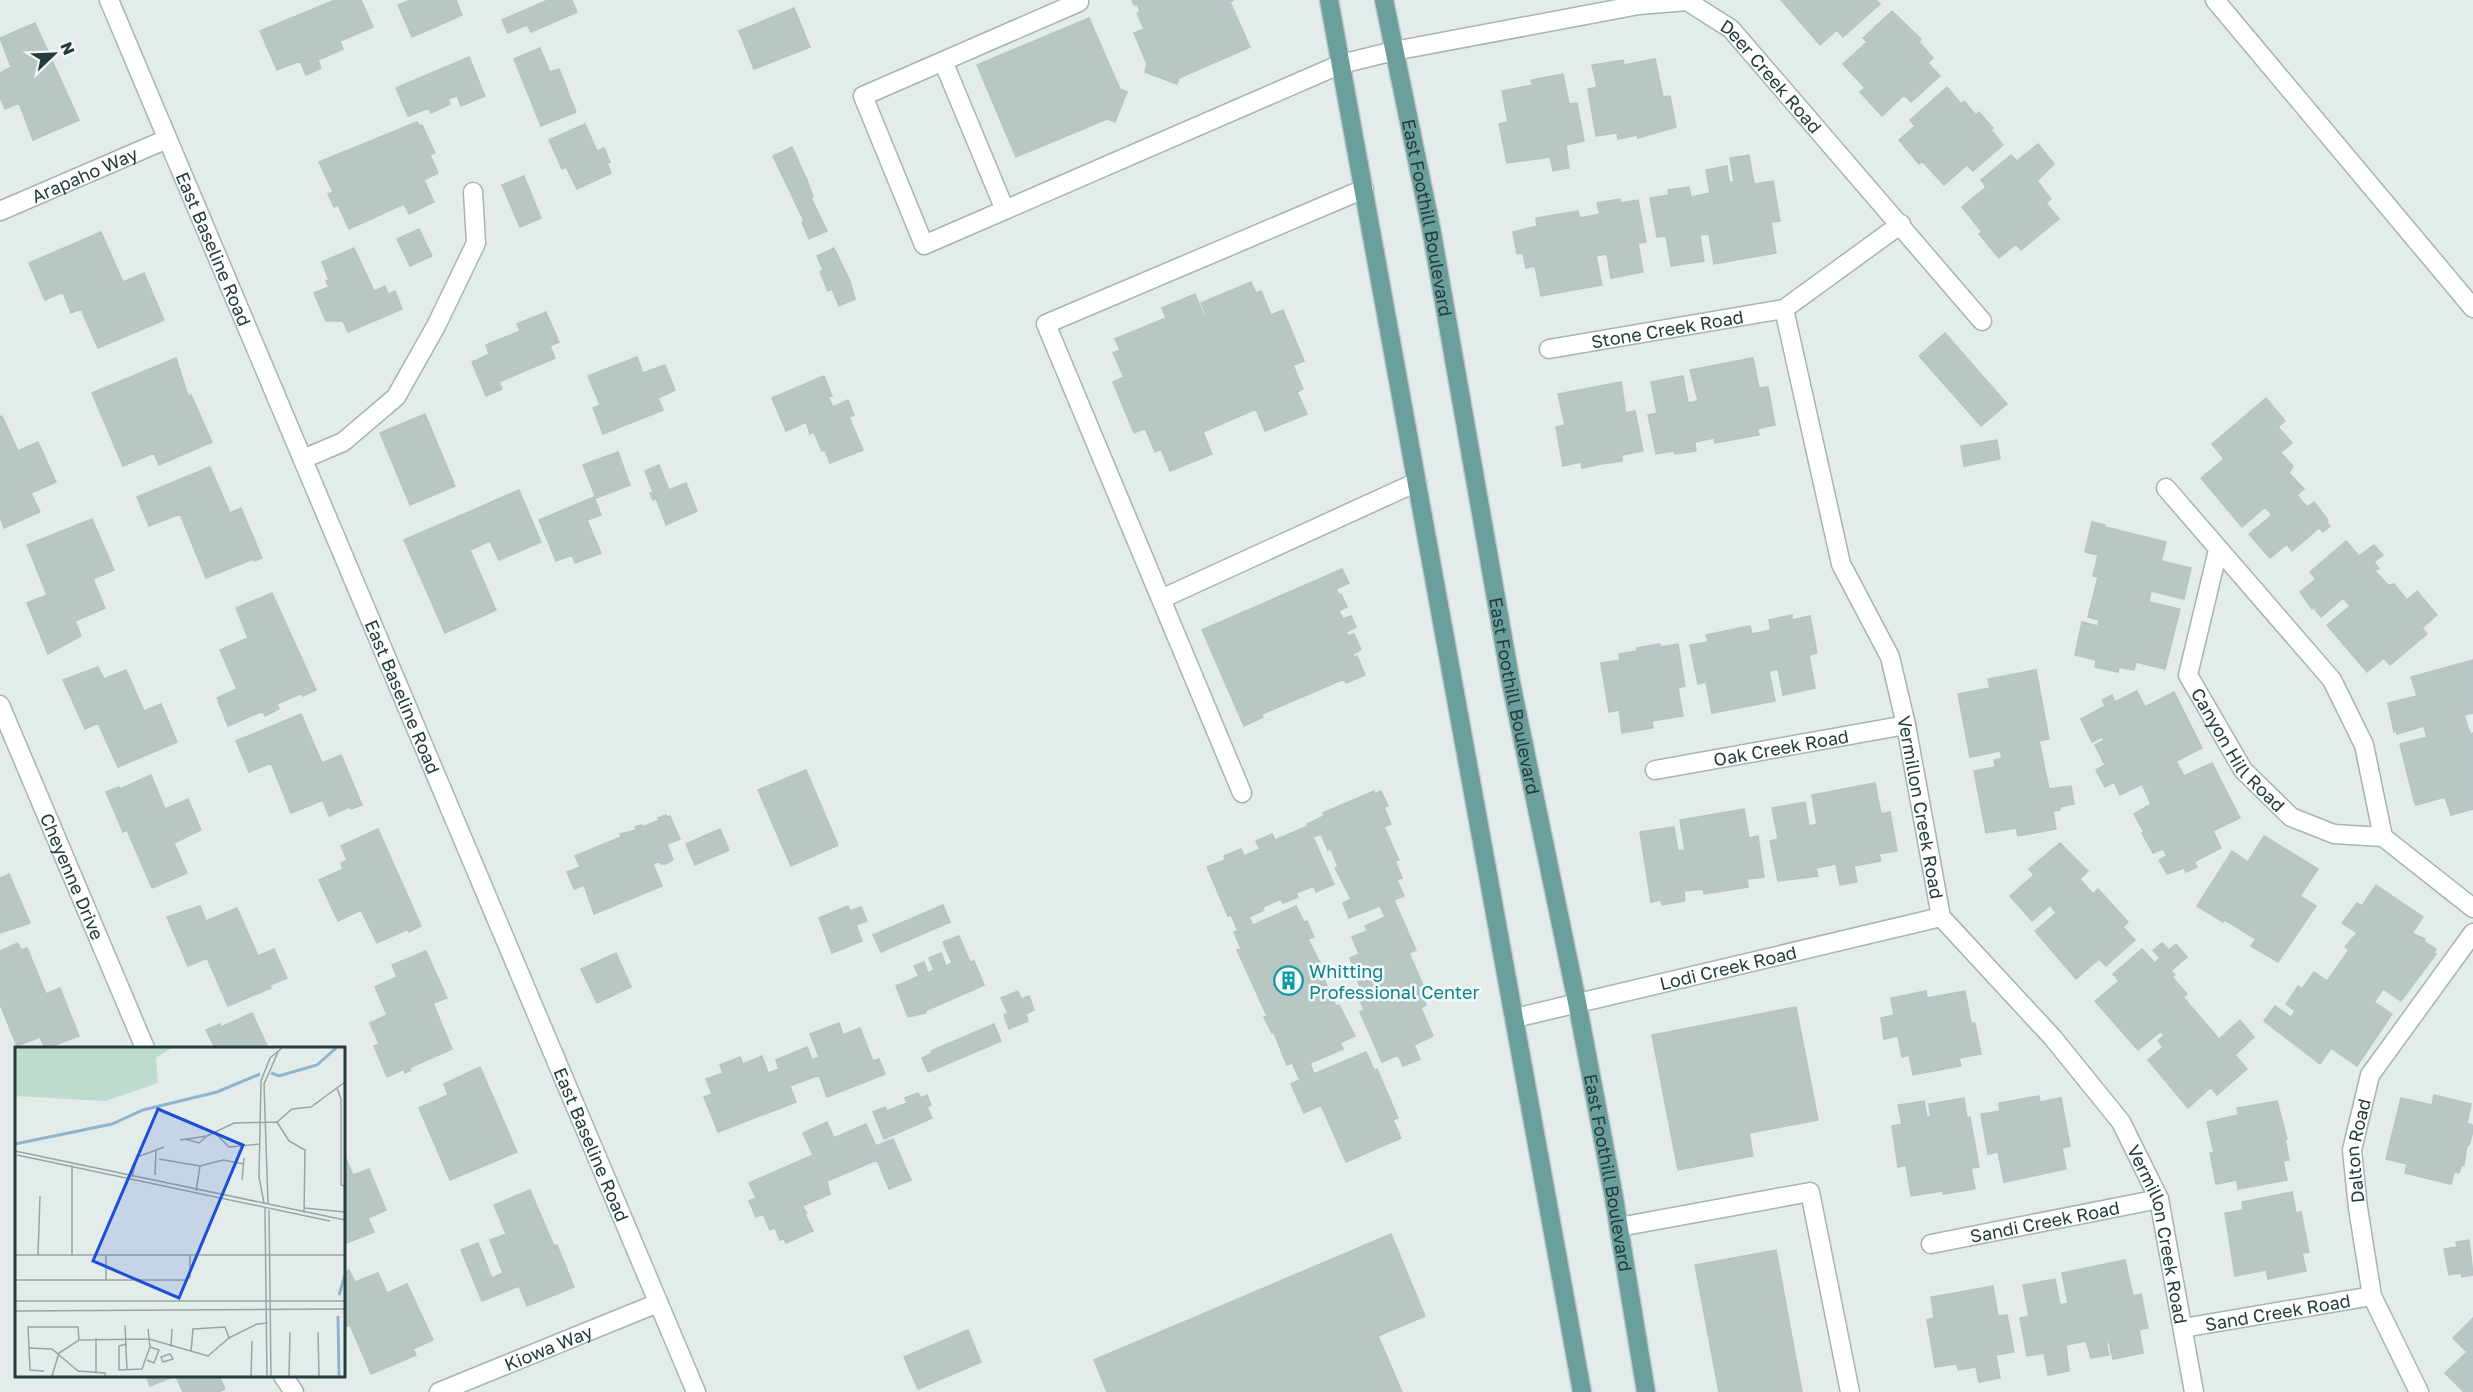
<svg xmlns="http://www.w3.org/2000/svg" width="2473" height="1392" viewBox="0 0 2473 1392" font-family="'Golos Text',sans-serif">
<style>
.building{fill:#b9c7c4;stroke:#b6c5c3;stroke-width:1.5}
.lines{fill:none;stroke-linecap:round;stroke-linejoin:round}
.service-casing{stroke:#a6b4b2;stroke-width:21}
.minor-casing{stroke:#a6b4b2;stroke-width:21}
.secondary-casing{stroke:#a2b7b5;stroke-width:21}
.primary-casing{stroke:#c2c8c8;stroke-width:21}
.service{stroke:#fff;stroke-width:18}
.minor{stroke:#fff;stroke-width:18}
.secondary{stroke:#fff;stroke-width:18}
.primary{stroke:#6a9f9e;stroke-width:18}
.labels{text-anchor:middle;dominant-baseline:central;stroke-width:5;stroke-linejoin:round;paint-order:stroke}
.street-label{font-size:18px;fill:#243c3c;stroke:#f3f9f7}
.culture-label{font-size:18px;fill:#0d838f;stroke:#f3f9f7;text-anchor:start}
.inset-river{fill:none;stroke:#8fb4cd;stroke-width:3}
.inset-road{fill:none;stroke:#97a6a4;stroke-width:1.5}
.view{fill:#1d4ed8;fill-opacity:0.15;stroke:#1d4ed8;stroke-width:3}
.inset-edge{fill:none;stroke:#243c3c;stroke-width:3}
</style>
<rect width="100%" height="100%" fill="#e3ecea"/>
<path class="building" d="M335,0H361L373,27L340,41L343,49L318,60L321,68L306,75L300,61L277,70L260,31Z
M410,0H456L462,15L412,37L398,5Z
M548,0H572L577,12L531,32L527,25L508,33L502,20Z
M1132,0H1234L1230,2L1250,47L1179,78L1177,84L1145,72L1147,64L1134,33L1144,29L1137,13L1140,12L1137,4L1134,5Z
M1781,0H1876L1880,4L1843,37L1837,30L1820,45Z
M794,8L810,47L754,69L739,31Z
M1892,11L1921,39L1919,42L1933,58L1928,63L1940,76L1911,102L1904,95L1882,116L1860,92L1865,88L1843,64L1867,42L1863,38Z
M1089,18L1120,89L1127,92L1115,122L1107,119L1016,157L977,65Z
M35,23L79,120L33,140L19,103L5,109L0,97V73L11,67L0,38Z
M540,48L550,72L559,69L576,112L541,126L514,59Z
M469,57L485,96L461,106L457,96L448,99L450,104L431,113L429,108L408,116L396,88Z
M1655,59L1663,97L1670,96L1676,127L1638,138L1637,135L1618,139L1617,133L1596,136L1588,89L1597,87L1592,65L1623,60L1624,65Z
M1563,74L1569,104L1577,103L1584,141L1566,145L1569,168L1553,171L1550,157L1507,163L1499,124L1508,122L1502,91L1533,85L1531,80Z
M1947,87L1961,104L1964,101L1976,115L1979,112L1993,128L1991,130L2003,145L1973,171L1967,165L1944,185L1922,161L1919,164L1899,140L1915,126L1910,120Z
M417,122L420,126L422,125L435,153L430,155L438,173L424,180L434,202L409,214L404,204L349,229L338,205L334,207L328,194L333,192L319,162Z
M585,124L597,151L604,148L610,162L607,163L611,173L577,189L566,167L562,169L549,140Z
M2038,144L2054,164L2037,181L2051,199L2046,203L2059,219L2021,250L2016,244L1999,258L1979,234L1982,232L1962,207L1986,187L1981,180L2011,155L2017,161Z
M792,147L807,180L813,197L811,198L827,231L809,239L802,222L804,221L773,156Z
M1749,155L1754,184L1773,181L1780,221L1771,222L1776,253L1714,264L1709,234L1700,235L1704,261L1671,266L1666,236L1657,237L1650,198L1669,195L1668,190L1689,187L1691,197L1710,193L1706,170L1727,166L1729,182H1734L1730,158Z
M524,176L541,218L520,227L502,185Z
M1620,199V203L1638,200L1646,242L1638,243L1643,272L1611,278L1607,254L1596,256L1602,285L1541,296L1535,266L1526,268L1523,253L1517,254L1513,232L1537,226L1536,218L1578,211L1580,218L1600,214L1597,203Z
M419,229L432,256L410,266L397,239Z
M101,232L123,282L144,273L164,320L98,348L81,309L71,313L63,292L45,300L29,263Z
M354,248L374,291L385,286L388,294L395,291L402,309L348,332L343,321H326L314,293L329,287L326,281L329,280L322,262Z
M834,248L850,281L855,299L839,306L832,289L828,291L820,272L823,270L817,256Z
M1251,282L1256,293L1261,291L1271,315L1283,310L1304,361L1293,365L1303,389L1297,392L1307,414L1265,431L1256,409L1203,432L1212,454L1170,471L1161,449L1155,452L1145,428L1134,433L1113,382L1124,377L1113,353L1120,350L1115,339L1166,318L1162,308L1195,294L1204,315L1206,314L1201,303Z
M546,312L559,342L550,346L555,358L499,382L502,389L486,396L472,362L489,354L486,345L520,331L517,324Z
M1945,333L2007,404L1981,426L1919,356Z
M637,357L643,373L665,365L675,390L658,398L663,410L603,434L593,408L600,405L588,376Z
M176,358L188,396L191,395L212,442L159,465L154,453L123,466L92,393Z
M1753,358L1759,388L1768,387L1775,425L1757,429L1759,435L1715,443L1714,438L1695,442L1696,451L1675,454L1674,451L1656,454L1648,415L1657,413L1651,382L1683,376L1688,403L1698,401L1690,370Z
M824,376L832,396L828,397L833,407L848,400L854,415L849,417L863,450L830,463L825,450L822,451L814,432L810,434L806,422L786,431L772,398Z
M1621,382L1626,413L1635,411L1643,451L1622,455V461L1601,464L1582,468L1581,462L1563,466L1556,427L1565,425L1558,394Z
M2266,398L2285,421L2278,427L2292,443L2279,454H2282L2293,466L2289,473L2304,489L2297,495L2307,507L2314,502L2328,520L2326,522L2330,526L2323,532L2319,528L2292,551L2287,544L2270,558L2249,534L2272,515L2265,507L2242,527L2201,478L2224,459L2212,444Z
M425,414L455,486L410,505L380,433Z
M2,416L18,451L38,442L56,482L31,493L40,512L4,528L0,518V417Z
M1997,440L2000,459L1964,466L1961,446Z
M618,452L630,485L596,498L583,465Z
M659,465L669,490L686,483L697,511L666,525L656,498L653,500L650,493L653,492L645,471Z
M210,467L230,513L241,508L262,558L254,561L253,559L206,578L180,514L149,526L137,497Z
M519,490L541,542L499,560L490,541L470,550L496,610L445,633L404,540Z
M594,497L601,515L587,520L601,553L575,563L572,555L556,561L539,520Z
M92,519L114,570L93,579L105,608L75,621L81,636L48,654L27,603L47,595L27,545Z
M2092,522L2105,525V527L2166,542L2161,561L2191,568L2184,599L2151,591L2149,602L2180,609L2165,669L2136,662L2134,670L2119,667L2118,672L2095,667L2096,660L2075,655L2082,622L2098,626L2099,620L2088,617L2098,577L2093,576L2098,555L2085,552Z
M2346,541L2359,556L2374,545L2383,555L2374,562L2379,568L2375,571L2388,585L2394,584L2407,600L2417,591L2437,615L2422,628L2427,634L2390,665L2384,658L2367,672L2327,625L2350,606L2343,598L2321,617L2313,607L2312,609L2300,592L2316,579L2310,572Z
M1342,569L1349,583L1336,589L1339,595L1341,594L1347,607L1339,611L1343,619L1351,616L1356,627L1346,632L1348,636L1354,634L1361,650L1353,654L1354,658L1357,656L1365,675L1346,683L1344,679L1262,714L1263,717L1244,726L1202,630Z
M272,593L316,690L303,696L302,693L277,704L279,709L265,716L263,711L228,726L217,698L237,689L220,650L248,638L236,608Z
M1792,615V620L1810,616L1817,653L1809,655L1815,688L1783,695L1778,669L1769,671L1775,701L1712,713L1706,682L1698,684L1690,645L1708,642L1706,635L1750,626L1752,634L1771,630L1769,620Z
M1660,644V647L1678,644L1685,686L1678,688L1683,716L1652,721L1653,728L1622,733L1619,710L1609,712L1601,663L1620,660L1619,654L1637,651V648Z
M2473,660V713L2464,715L2470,734L2473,733V809L2451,815L2445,797L2416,805L2414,801L2400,744L2427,737L2424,726L2397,734L2396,731L2394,732L2388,703L2417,696L2411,677Z
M98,667L104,679L126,670L144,711L161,704L177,742L118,767L98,723L85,729L63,680Z
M2036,670L2049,739L2039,741L2049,789L2071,786L2074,804L2060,807V810L2053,811L2056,829L2018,836L2016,828L1986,833L1974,771L1995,767L1994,760L2002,758L2000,751L1970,757L1958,694L1990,688L1988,679Z
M2137,691L2145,707L2174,692L2202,748L2176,761L2184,776L2212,763L2240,818L2213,831L2221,848L2194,862L2197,867L2186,872L2184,868L2167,874L2159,860L2167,856L2163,849L2153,853L2142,833L2144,832L2134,814L2151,804L2142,784L2120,795L2114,782L2105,787L2096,770L2105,765L2095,745L2104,740L2102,737L2092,742L2081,719L2105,706L2102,700L2112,695L2115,702Z
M301,714L322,763L341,755L362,805L351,809L350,807L329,816L323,800L291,813L271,763L249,772L236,741Z
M806,770L838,845L791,866L758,790Z
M151,775L165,809L188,799L201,830L174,843L187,873L152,888L127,830L123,832L106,792L119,787L120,789Z
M1875,783L1881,814L1890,812L1897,851L1879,854L1881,861L1854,866L1857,882L1840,885L1836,864L1816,868L1818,876L1778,881L1770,841L1778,839L1772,808L1805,802L1809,826L1817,824L1812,795Z
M1374,791L1375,794L1381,791L1388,806L1384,807L1391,824L1384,827L1399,860L1395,861L1402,878L1397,880L1404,896L1394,900L1416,950L1409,953L1423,985L1418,987L1426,1005L1421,1008L1433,1036L1414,1045L1420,1059L1403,1066L1398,1055L1382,1062L1360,1012L1364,1010L1358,995L1362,993L1350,958L1359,954L1352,937L1367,931L1365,926L1385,917L1380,906L1349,918L1343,903L1351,899L1335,868L1338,867L1331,849L1328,850L1321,834L1313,837L1334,884L1316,892L1314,886L1296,893L1298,897L1283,903L1281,899L1263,907L1264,910L1249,917L1253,925L1296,906L1304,922L1307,921L1314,937L1308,939L1324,971L1321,972L1336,1006L1339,1005L1355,1036L1340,1043L1343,1049L1310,1063L1314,1074L1366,1052L1374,1070L1377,1069L1398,1118L1393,1120L1401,1138L1346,1162L1321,1105L1304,1113L1291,1084L1300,1080L1292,1063L1287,1065L1274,1033H1272L1264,1017L1267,1016L1237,950L1241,949L1234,932L1238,931L1231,915L1228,916L1207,867L1225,860L1224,856L1241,849L1244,856L1260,849L1256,841L1272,834L1275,840L1308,826L1307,824L1324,816L1323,813Z
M1744,809L1749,838L1758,836L1764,877L1747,879L1748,887L1704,894L1703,889L1684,891L1685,901L1662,905L1661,900L1651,902L1640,832L1674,827L1678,851L1685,850L1680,820Z
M666,815L667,817L670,816L680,839L667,844L673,860L665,864H661L660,861L653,864L662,886L594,914L584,885L574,889L567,872L580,867L575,856L621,837L620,834L636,830L635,827L642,825L643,827L659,820L658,818Z
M378,829L421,926L409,932L408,929L377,943L361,910L338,921L319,880L343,869L341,863L347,860L341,846Z
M720,829L729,850L695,865L686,844Z
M2264,836L2318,869L2300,896L2316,906L2278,962L2251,946L2256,939L2225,920L2223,922L2197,906L2232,851L2248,862Z
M2060,843L2088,871L2080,879L2093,894L2098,889L2128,922L2123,927L2135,940L2106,966L2099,959L2076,979L2035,931L2056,913L2050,905L2032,921L2010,896L2034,875L2029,869Z
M9,874L30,923L0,933V878Z
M2376,885L2423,917L2412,933L2425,939L2424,941L2436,949L2434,953L2436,954L2401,1001L2383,989L2374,1002L2392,1014L2357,1066L2331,1048L2320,1064L2264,1021L2275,1006L2291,1017L2295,1011L2286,1004L2298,986L2302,989L2314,972L2327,981L2349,950L2345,947L2357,933L2342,923L2357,903L2362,906Z
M943,905L950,922L881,952L873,935Z
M200,906L206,921L237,908L258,956L274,949L287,978L270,985L271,988L228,1006L207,958L188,966L167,917Z
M848,906L850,911L861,907L867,921L856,925L862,941L832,953L819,918Z
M959,936L970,962L974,961L984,985L925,1011L926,1013L908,1017L896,986L919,976L914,966L924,962L928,973L934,970L929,958L941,953L946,966L952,963L943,942Z
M18,943L21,950L27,948L46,994L60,988L79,1036L47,1048H45L40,1037L17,1046L0,1004V951Z
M2162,943L2169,950L2176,944L2187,957L2171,971L2175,975L2172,977L2187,994L2183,997L2219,1039L2240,1020L2254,1037L2235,1055L2247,1069L2217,1095L2211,1087L2188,1108L2148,1060L2163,1047L2158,1041L2164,1035L2161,1031L2138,1050L2095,1001L2119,981L2113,974L2142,949L2155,963L2160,958L2153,950Z
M426,951L447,998L433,1003L452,1049L409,1068L411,1070L405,1073L404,1069L387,1077L374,1046L379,1044L370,1023L387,1015L375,987L397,977L392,965Z
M616,953L631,987L597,1003L581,969Z
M1018,991L1021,999L1029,996L1034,1010L1026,1014L1028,1021L1009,1029L1004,1015L1008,1013L1001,998Z
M1926,991L1927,998L1965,991L1971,1023H1975L1981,1054L1959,1058L1961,1066L1913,1075L1909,1055L1902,1057L1898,1036L1884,1039L1881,1018L1894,1015L1891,998Z
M1796,1007L1818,1120L1749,1133L1753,1156L1678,1170L1652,1035Z
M252,1013L268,1048H215L206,1030L220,1024L221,1027Z
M839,1023L843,1035L860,1028L873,1061L879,1059L885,1074L827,1097L819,1075L790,1086L796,1102L718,1132L704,1097L712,1094L706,1079L723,1073L720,1065L740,1057L743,1064L762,1056L768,1073L779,1069L776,1060L807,1047L812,1060L819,1057L810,1034Z
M994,1024L1001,1041L928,1072L922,1058L932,1053L931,1051Z
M480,1067L517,1152L450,1180L419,1108L448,1095L444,1084Z
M918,1093L921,1098L927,1095L931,1105L927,1107L932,1118L884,1139L873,1112L885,1107L887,1111L907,1103L905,1098Z
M2434,1095L2471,1104L2467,1123L2472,1125L2473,1131L2469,1145L2467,1144L2464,1165L2462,1164L2459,1173L2454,1172L2451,1184L2405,1173L2407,1164L2386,1159L2401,1098L2432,1105Z
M2039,1096L2040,1102L2061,1098L2070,1146L2062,1148L2066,1169L2004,1182L1998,1152L1988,1154L1981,1114L2000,1111L1999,1103Z
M1964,1098L1967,1118L1970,1117L1979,1167L1971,1168L1975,1189L1943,1194V1191L1911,1196L1906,1165L1898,1167L1892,1126L1902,1124L1898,1105L1924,1101L1927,1117H1929L1931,1120L1929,1104Z
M2277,1101L2287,1139H2285L2289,1160L2283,1161L2287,1180L2238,1189L2237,1180L2216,1184L2210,1153H2214L2207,1122L2238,1115L2237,1108Z
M827,1122L834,1138L866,1124L876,1146L893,1139L911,1180L889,1189L877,1160L827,1181L830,1194L802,1206L807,1213L805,1214L813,1231L786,1243L784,1239L780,1240L775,1228L770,1230L763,1214L756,1217L749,1201L756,1198L749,1183L813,1155L803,1133Z
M344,1154L353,1175L369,1169L386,1210L368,1218L374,1232L344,1244Z
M530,1190L554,1246L557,1245L574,1287L527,1306L519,1286L482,1301L461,1250L478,1243L492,1278L503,1273L490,1240L506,1234L494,1205Z
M2292,1192L2296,1213L2301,1212L2309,1252L2302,1253L2306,1271L2268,1279L2266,1270L2235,1276L2225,1213L2243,1210L2242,1202Z
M1391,1234L1425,1316L1378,1336L1402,1392H1107L1094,1360Z
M2469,1240L2473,1275L2462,1277L2461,1273L2449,1275L2444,1249L2457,1247L2456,1242Z
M1776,1250L1802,1392H1719L1695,1265Z
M2125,1260L2133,1296L2141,1294L2148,1328L2139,1330L2143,1353L2113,1359L2109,1342L2106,1343L2109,1355L2091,1358L2086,1341L2066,1345L2069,1371L2048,1375L2044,1353L2027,1356L2020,1318L2029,1316L2023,1285L2055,1279L2060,1305L2068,1303L2062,1273Z
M349,1270L355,1282L378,1273L387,1293L407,1284L433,1340L413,1349L416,1355L371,1374L350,1325L344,1327V1272Z
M1993,1286L1998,1316L2007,1315L2014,1352L1996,1355L2000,1378L1979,1382L1976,1367L1958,1370L1957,1364L1935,1367L1927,1320L1934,1318L1931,1297Z
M2473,1318V1392H2464L2445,1373L2467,1352L2453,1338Z
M968,1330L981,1362L918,1389L904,1357Z
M146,1376H175L150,1386Z
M176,1376H219L225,1389L219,1392H183Z"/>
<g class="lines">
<defs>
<path id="service" d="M2215,0L2473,308
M1079,2L863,96L924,245L1341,64
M943,61L1005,210
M303,459L343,442L396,397L436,326L476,243L473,192
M1161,599L1417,482
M1242,793L1046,324L1364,189
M1619,1227L1810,1192L1850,1392"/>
<g id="minor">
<path id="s1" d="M1341,64L1394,51L1639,5L1687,1L1731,29L1982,321"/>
<path id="s2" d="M0,211L167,139"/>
<path id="s3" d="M1784,309L1841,564L1890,657L1906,725L1941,917L2053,1038L2121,1122L2159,1199L2194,1392"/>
<path id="s4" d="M1549,349L1784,309L1901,224"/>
<path d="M2166,488L2332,680L2364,745L2383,837L2473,908"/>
<path id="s5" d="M2218,550L2188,675L2243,770L2291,817L2334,834L2383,837"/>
<path id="s6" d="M0,705L145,1048"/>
<path id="s7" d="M1655,770L1906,725"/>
<path id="s8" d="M1515,1018L1941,917"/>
<path id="s9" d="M1931,1244L2159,1199"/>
<path id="s10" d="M2183,1328L2372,1296"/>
<path d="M283,1376L294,1392"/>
<path id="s11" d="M439,1392L658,1303"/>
<path id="s12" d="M2419,1392L2372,1296L2358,1208L2352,1150L2370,1075L2473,933"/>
</g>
<g id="secondary">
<path id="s13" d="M109,0L696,1392"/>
</g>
<g id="primary">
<path d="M1329,0L1582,1392"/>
<path id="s14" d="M1384,0L1431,228L1510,678L1577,1002L1613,1192L1646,1392"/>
</g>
</defs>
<use href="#service" class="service-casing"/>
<use href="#minor" class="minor-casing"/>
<use href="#secondary" class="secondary-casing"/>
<use href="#primary" class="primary-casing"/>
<use href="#service" class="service"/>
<use href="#minor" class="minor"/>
<use href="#secondary" class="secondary"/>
<use href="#primary" class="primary"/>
</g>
<defs>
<symbol id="building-ring" viewBox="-11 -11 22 22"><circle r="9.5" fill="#f3f9f7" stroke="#0f9aa8" stroke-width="1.5"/><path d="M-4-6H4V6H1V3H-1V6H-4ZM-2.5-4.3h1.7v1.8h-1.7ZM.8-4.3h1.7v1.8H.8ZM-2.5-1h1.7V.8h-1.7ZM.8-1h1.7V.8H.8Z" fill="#0f9aa8"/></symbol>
</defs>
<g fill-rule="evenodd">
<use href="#building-ring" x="1272" y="964" width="33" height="33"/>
</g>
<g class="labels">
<g class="street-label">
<text stroke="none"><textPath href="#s1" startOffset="466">Deer Creek Road</textPath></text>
<text stroke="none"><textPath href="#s2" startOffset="92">Arapaho Way</textPath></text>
<text stroke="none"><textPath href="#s14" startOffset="222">East Foothill Boulevard</textPath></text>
<text stroke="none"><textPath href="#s13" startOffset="270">East Baseline Road</textPath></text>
<text stroke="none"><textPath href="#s4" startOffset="120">Stone Creek Road</textPath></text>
<text stroke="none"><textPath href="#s13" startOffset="756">East Baseline Road</textPath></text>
<text stroke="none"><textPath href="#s14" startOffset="708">East Foothill Boulevard</textPath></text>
<text stroke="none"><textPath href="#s7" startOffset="128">Oak Creek Road</textPath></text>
<text stroke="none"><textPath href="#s5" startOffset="219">Canyon Hill Road</textPath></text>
<text stroke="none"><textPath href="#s3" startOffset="520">Vermillon Creek Road</textPath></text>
<text stroke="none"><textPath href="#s6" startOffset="186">Cheyenne Drive</textPath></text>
<text stroke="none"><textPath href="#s8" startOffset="219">Lodi Creek Road</textPath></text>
<text stroke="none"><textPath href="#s13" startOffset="1242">East Baseline Road</textPath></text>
<text stroke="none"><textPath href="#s12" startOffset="254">Dalton Road</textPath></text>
<text stroke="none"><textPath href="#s14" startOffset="1194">East Foothill Boulevard</textPath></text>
<text stroke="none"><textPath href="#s9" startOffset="116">Sandi Creek Road</textPath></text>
<text stroke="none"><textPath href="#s3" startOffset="1024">Vermillon Creek Road</textPath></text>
<text stroke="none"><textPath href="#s10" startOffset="96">Sand Creek Road</textPath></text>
<text stroke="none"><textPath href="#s11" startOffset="118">Kiowa Way</textPath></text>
</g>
<g class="culture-label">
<text x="1309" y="971">Whitting<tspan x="1309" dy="21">Professional Center</tspan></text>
</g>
</g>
<g transform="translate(15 1047)">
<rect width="330" height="330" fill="#e3ecea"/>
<path d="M0,1H156L141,11L143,36L90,54L0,49Z" fill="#bddccd"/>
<path class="inset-river" d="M256,26L264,29L302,18L321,1M0,97L97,77L128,63L202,45L245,27M324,248L330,228M323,269L324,329"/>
<path class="inset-road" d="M322,41L326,52V138L330,139M262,75L274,94L290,103L289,166M199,85L214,100L245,97M170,92L184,96L192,89M165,93L192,89L219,76L262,75L277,62L296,60L330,35M0,104L330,173M2,108L315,174M144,112L185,119L208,113L229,117M57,118V208M140,128L141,103M117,130L122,110L149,100M227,133L229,111M181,144L185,119M249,156L244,130L246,34L255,11L267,1M253,156L249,37L263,5M250,160L252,329M289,161L330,165M254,163L256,329M0,208H256M23,208L25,149M91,208V233M256,208H330M0,233H170L175,230V208M0,254H330M0,264L330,262M110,278L112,323M303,285L304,329M111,297L104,299V323L127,322L135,300L133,282M156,300L157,282M13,301L37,302L63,324L90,326V329M176,305L178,282L210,280L214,291M155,307L158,312L148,315L146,310ZM132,313L139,316L144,303L135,300M29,324L15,323L13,280H63L64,293M81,325V291M37,329L44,306L64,293L134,292L193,309L214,291L242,277L253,276M236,329L237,294M274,329L275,285"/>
<path class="view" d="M143,62L228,98L164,251L78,214Z"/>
<rect width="330" height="330" class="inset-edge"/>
</g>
<g transform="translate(54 54) rotate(67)" stroke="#f3f9f7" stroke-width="4.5" paint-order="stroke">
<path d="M0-4.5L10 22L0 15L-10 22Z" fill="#243c3c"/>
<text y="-9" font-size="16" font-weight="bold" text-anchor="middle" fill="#243c3c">N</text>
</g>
</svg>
